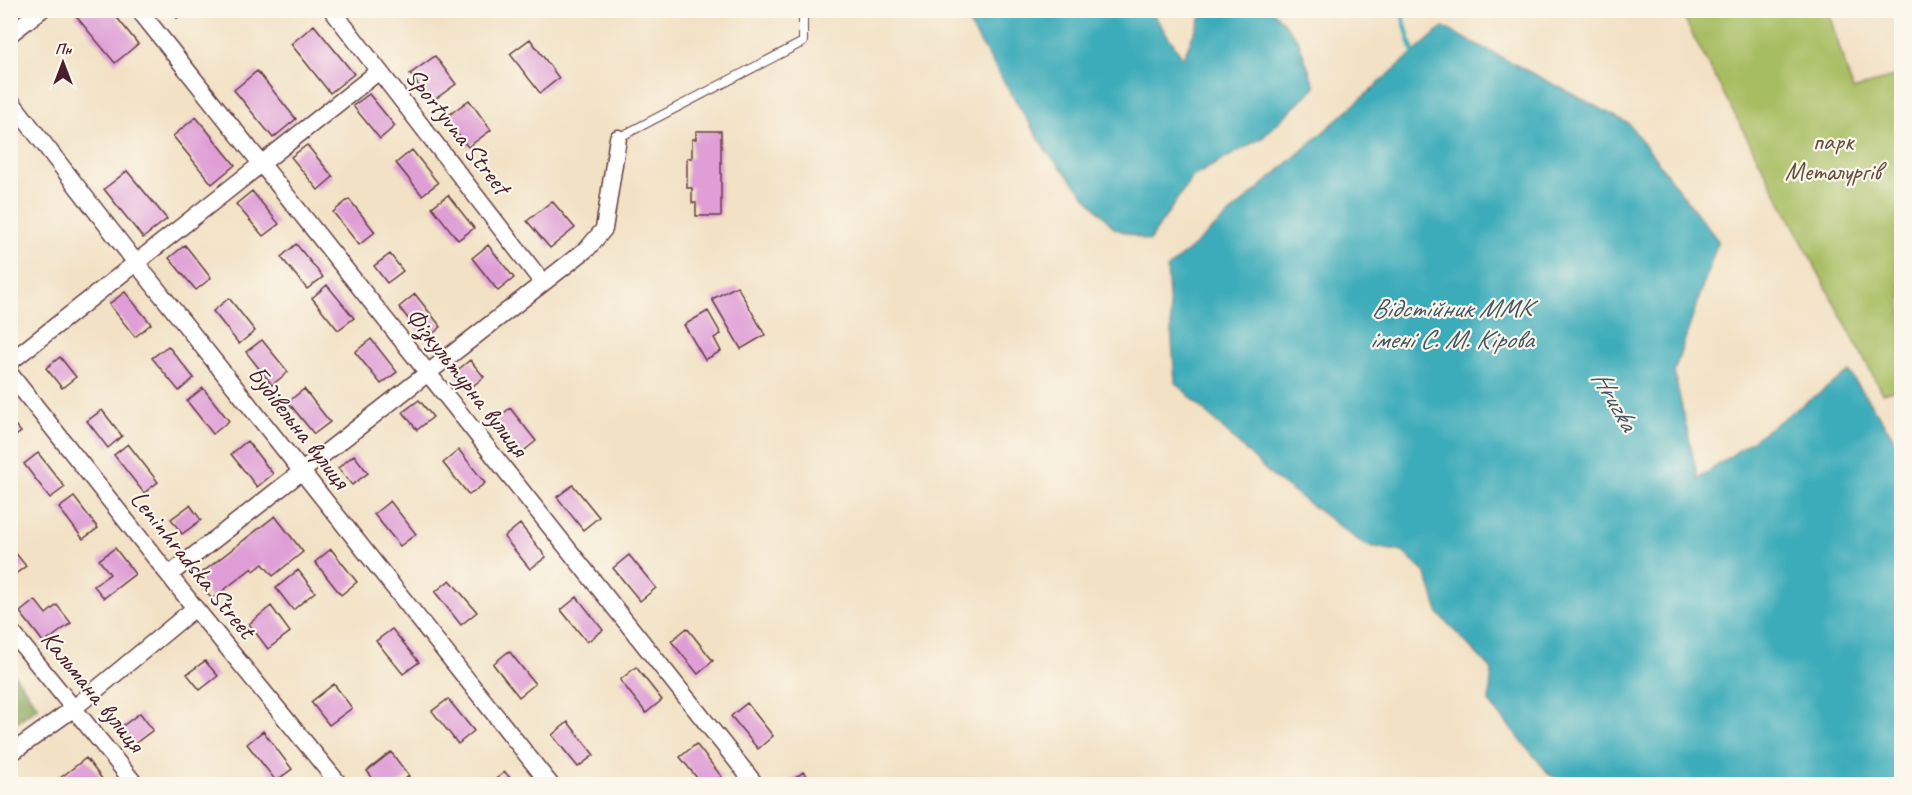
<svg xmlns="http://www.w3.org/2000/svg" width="1912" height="795" viewBox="0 0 1912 795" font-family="Caveat,sans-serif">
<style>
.green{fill:#a7bd62;stroke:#786e46;stroke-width:1.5}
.forest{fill:#85a458;stroke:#686242;stroke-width:1.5}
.water{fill:#3dacba;stroke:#446672;stroke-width:1.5}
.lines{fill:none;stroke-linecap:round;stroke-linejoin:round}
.stream{stroke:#3dacba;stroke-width:4.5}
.building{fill:#df9fd6}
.service-casing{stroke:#633c42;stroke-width:10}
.minor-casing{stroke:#633c42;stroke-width:19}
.service{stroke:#fff;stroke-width:8}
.minor{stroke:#fff;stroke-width:16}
.labels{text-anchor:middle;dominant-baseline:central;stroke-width:4.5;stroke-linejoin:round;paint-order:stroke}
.street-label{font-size:26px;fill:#4a1f2b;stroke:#fbf7ec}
.park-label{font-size:26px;fill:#664e3c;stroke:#fbf7ec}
.water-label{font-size:27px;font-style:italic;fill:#455764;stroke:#fbf7ec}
</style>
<rect width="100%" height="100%" fill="#fbf7ec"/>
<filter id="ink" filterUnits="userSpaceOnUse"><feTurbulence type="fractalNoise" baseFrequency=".0167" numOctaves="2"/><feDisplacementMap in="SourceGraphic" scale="12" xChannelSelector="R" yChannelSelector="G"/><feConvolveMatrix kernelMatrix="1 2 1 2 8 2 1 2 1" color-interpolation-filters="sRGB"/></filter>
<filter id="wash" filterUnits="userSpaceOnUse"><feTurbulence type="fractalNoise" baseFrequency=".008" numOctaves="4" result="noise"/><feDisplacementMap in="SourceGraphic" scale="24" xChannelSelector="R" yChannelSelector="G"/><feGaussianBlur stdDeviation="1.35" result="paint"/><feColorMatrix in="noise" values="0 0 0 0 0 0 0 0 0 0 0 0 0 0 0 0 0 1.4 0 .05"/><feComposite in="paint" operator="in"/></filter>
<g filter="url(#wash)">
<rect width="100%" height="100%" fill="#f2e1c4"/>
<path class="green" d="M1680,11H1828L1853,90L1901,74V388L1882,393Z
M1180,777L1222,784H1133L1136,783Z"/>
<path class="forest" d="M11,670L38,707L17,722L11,713Z"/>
<path class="water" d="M961,11H1151L1183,58L1204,11H1273L1298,40L1315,87L1262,138L1192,177L1149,241L1114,228L1047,152Z
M1443,27L1628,123L1718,241L1674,372L1698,479L1849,372L1893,437L1902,455L1901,784H1573L1550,775L1489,702L1492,670L1439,614L1426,574L1403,552L1365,545L1273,477L1175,382L1167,269Z"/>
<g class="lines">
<path class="stream" d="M1401,10L1413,53"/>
</g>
<g id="blocks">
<path class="building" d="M80,10H111L138,44L115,63L75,15Z
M171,10H185L177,18Z
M314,25L354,74L330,93L291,44Z
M530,39L559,78L540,93L510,54Z
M435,56L456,84L431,102L410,74Z
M257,71L296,119L273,138L234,90Z
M369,94L395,126L380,139L353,106Z
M469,100L491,130L468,147L445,118Z
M196,117L235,165L212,184L173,136Z
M696,131H721V216H696V203H692V188H687V158H692V139H696Z
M307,145L333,177L318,190L291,157Z
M412,150L438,183L422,195L396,163Z
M127,171L167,219L143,238L104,189Z
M252,191L279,224L263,236L236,204Z
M448,195L474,228L458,240L432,207Z
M349,199L375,232L359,245L333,212Z
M552,201L575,228L550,248L527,221Z
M296,244L323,277L307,289L281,257Z
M185,245L211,278L196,290L169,258Z
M488,245L514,278L498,291L472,258Z
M390,254L403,271L387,283L374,266Z
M327,285L354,318L338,330L312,298Z
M737,286L765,335L741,349L712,299Z
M125,292L151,324L135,337L109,304Z
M415,294L441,327L425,340L399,307Z
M229,298L255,331L239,344L213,311Z
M708,311L721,334L714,338L721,351L705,360L684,325Z
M371,339L397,372L381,384L355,352Z
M262,340L288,372L272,385L246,352Z
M168,346L194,378L179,391L152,358Z
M60,357L76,377L62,388L46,368Z
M470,360L484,377L468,390L454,373Z
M203,388L229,421L213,434L187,401Z
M304,389L330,422L314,434L288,402Z
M419,400L433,417L417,430L403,412Z
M510,408L536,441L520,454L494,421Z
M102,410L122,436L108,448L87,421Z
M10,419L21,432L10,440Z
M247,441L273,474L257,487L231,454Z
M128,444L158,482L144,493L114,455Z
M459,450L485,483L469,495L443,463Z
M38,453L65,487L50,498L24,464Z
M354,455L368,473L352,485L338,468Z
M573,485L599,517L583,530L557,497Z
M74,497L98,528L83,539L59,508Z
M390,501L416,534L400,546L374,514Z
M190,505L201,520L182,534L171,519Z
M275,516L303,552L273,576L263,564L254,571L252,568L212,599L195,578Z
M520,524L546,557L530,569L504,537Z
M10,546L26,566L10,578Z
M115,548L135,574L104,598L94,586L110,574L99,560Z
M331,549L357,582L341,595L315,562Z
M629,555L656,588L640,601L613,568Z
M298,570L315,592L293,610L276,588Z
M450,580L477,612L461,625L435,592Z
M577,597L603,630L587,642L561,610Z
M35,600L46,614L57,605L71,623L44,643L20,612Z
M271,606L290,632L268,649L249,624Z
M687,628L713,661L698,674L671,641Z
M392,629L419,662L403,674L376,641Z
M509,651L535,684L519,697L493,664Z
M205,661L218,676L200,690L187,674Z
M636,667L662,700L646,713L620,680Z
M334,684L352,708L329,725L311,702Z
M448,699L474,731L458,744L432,711Z
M747,703L773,736L758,749L731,716Z
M140,713L153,730L133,745L120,728Z
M568,722L594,755L578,767L552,735Z
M263,731L292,769L276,781L247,744Z
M696,744L722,777L713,784H702L680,757Z
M391,752L409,776L398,784H377L367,771Z
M86,758L103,780L97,784H57L55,782Z
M505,772L515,784H489Z
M803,772L813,784H788Z"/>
</g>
</g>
<g filter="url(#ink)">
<use href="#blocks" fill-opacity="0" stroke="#633c42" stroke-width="1.5"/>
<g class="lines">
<defs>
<path id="service" d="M618,138L803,42V19L801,10"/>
<path id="minor" d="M139,10L755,784
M332,10L543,283
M10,34L41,10
M10,100L137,264L550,784
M10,362L379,71
M10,374L195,608L339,784
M169,575L588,248L604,229L618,138
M10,630L135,784
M10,754L74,708L195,608"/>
</defs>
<use href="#service" class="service-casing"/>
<use href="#minor" class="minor-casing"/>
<use href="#service" class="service"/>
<use href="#minor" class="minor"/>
</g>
</g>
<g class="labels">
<g class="street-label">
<text transform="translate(458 131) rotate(52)">Sportyvna Street</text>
<text transform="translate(467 382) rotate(52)">Фiзкультурна вулиця</text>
<text transform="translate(299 427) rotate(52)">Будівельна вулиця</text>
<text transform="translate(193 564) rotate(51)">Leninhradska Street</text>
<text transform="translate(93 691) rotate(51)">Кальмана вулиця</text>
</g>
<g class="park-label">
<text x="1833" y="141">парк<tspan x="1833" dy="30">Металургів</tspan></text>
</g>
<g class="water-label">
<text x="1451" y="308">Відстійник ММК<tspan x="1451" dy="31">імені С. М. Кірова</tspan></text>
<text transform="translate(1615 400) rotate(60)">Hruzka</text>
</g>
</g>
<rect width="1912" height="795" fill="none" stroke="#fbf7ec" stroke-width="36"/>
<g transform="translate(63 63)" stroke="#fbf7ec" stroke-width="4.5" paint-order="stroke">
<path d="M0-4.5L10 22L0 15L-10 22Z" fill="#4a1f2b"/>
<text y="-9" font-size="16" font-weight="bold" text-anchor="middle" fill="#4a1f2b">Пн</text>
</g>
</svg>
